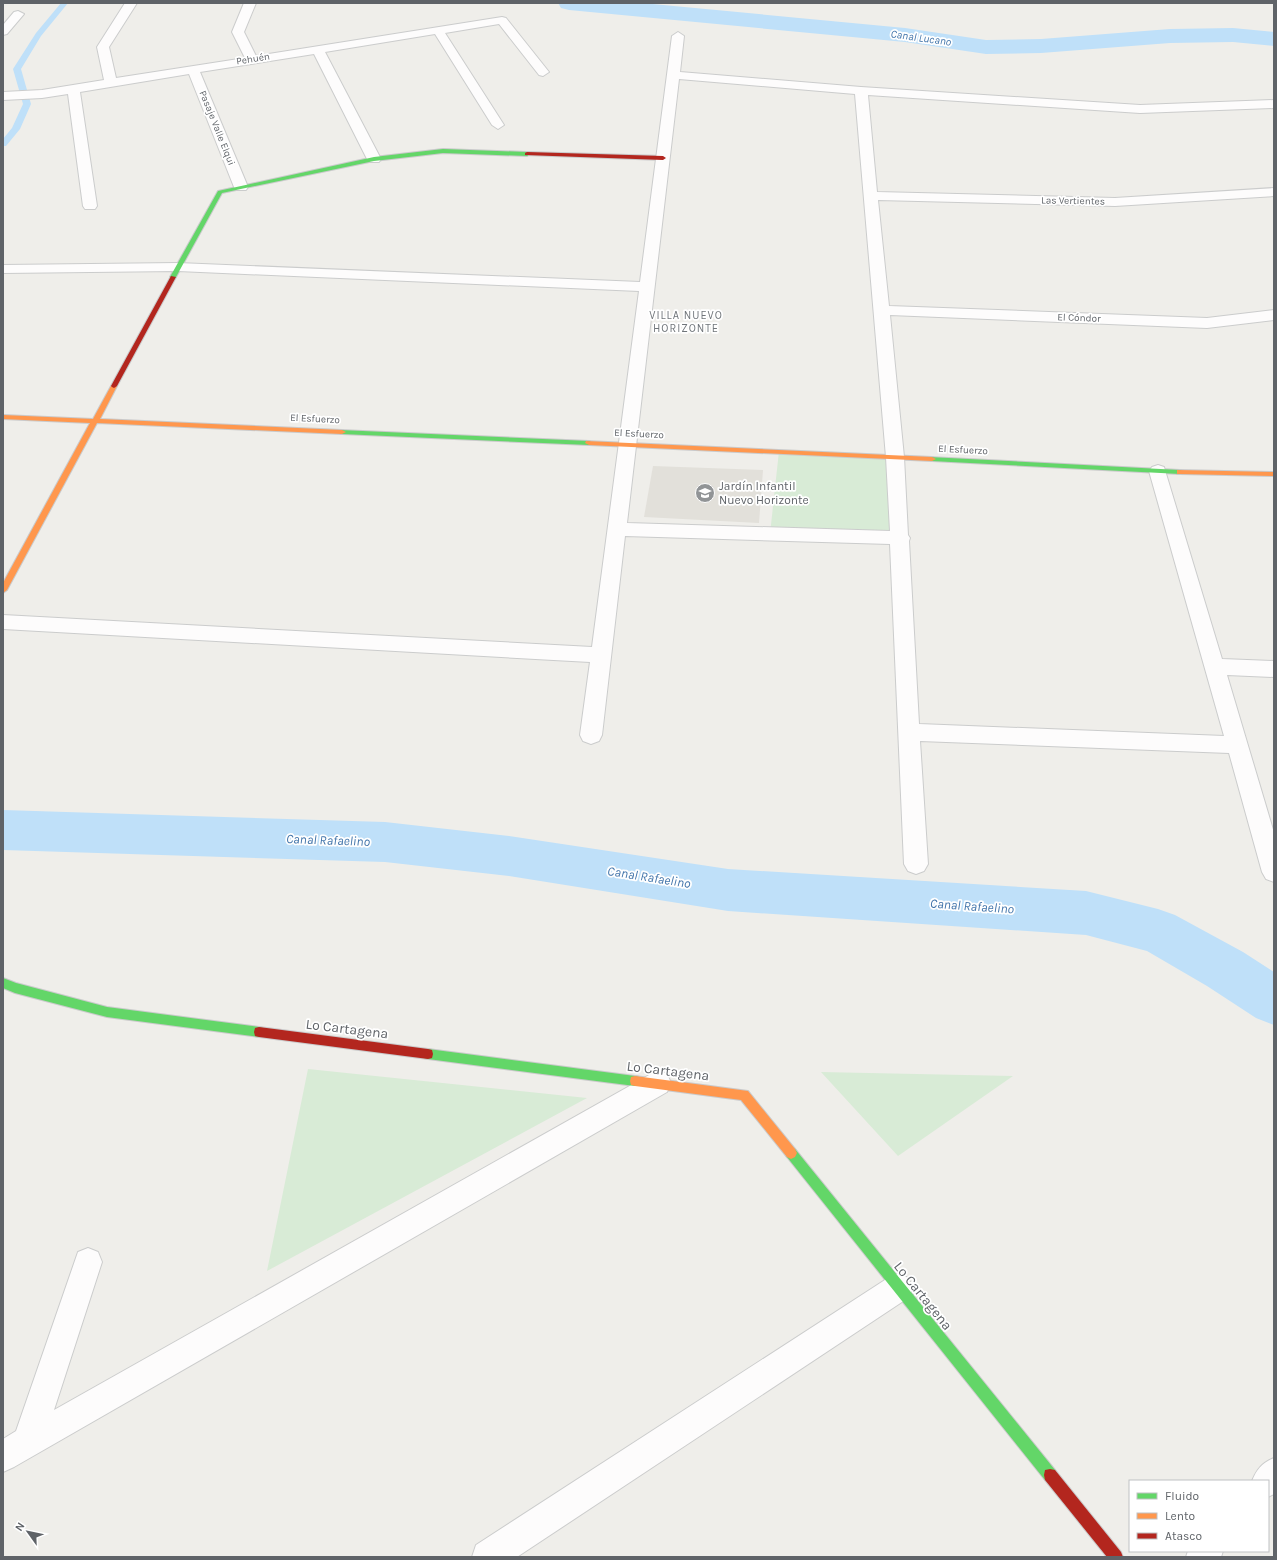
<svg xmlns="http://www.w3.org/2000/svg" width="1277" height="1560" viewBox="0 0 1277 1560" font-family="Karla,sans-serif">
<style>
.education{fill:#e2e0da}
.green{fill:#d8ebd6}
.lines{fill:none;stroke-linecap:round;stroke-linejoin:round}
.stream{fill:#bfe0f9;fill-rule:evenodd}
.canal{fill:#bfe0f9;fill-rule:evenodd}
.street-casing{stroke:#cbcccc;stroke-width:2}
.fast-casing{stroke:#cacacb;stroke-width:2}
.slow-casing{stroke:#cacacb;stroke-width:2}
.jam-casing{stroke:#cacacb;stroke-width:2}
.street{fill:#fdfcfc;fill-rule:evenodd}
.fast{fill:#63d668;fill-rule:evenodd}
.slow{fill:#ff974d;fill-rule:evenodd}
.jam{fill:#b3261e;fill-rule:evenodd}
.labels{text-anchor:middle;dominant-baseline:central;stroke-width:3.5;stroke-linejoin:round;paint-order:stroke}
.far-street-label{font-size:10px;fill:#5f6368;stroke:#fff}
.far-water-label{font-size:11px;font-style:italic;fill:#4174aa;stroke:#fff}
.far-neighbourhood-label{font-size:11px;letter-spacing:1px;fill:#70757a;stroke:#fff}
.poi-label{font-size:12px;fill:#5f6368;stroke:#fff;text-anchor:start}
.water-label{font-size:13px;font-style:italic;fill:#4174aa;stroke:#fff}
.near-street-label{font-size:14px;fill:#5f6368;stroke:#fff}
</style>
<rect width="100%" height="100%" fill="#efeeea"/>
<path class="education" d="M653,466L763,470L759,523L644,517Z"/>
<path class="green" d="M779,451L895,457L901,538L770,534Z
M308,1069L587,1098L267,1271Z
M821,1072L1013,1076L898,1156Z"/>
<g class="lines">
<path class="stream" d="M61,3H68L41,36L21,69L31,104L20,129L6,146H3V139L12,128L23,104L13,69L36,33Z"/>
<path class="canal" d="M558,3H642L905,28L986,40L1041,39L1170,29L1233,28L1274,32V46L1233,42L1170,43L1041,53L986,54L905,42L569,10L561,8Z
M3,810L385,822L509,836L728,869L1086,891L1158,909L1175,915L1243,952L1274,972V1025L1256,1018L1207,986L1147,951L1086,935L728,911L509,876L385,862L3,850Z"/>
<defs>
<path id="street" d="M125,3H137L109,47L116,78L245,58L232,32L244,3H256L244,32L256,56L502,17L506,18L549,72L543,76L539,75L499,24L445,33L504,125L498,129L492,125L435,34L325,52L381,159L379,162H369L367,159L314,54L200,72L248,187L246,190H236L234,187L189,74L80,92L97,206L95,209H85L83,206L68,94L42,98L3,100V92L42,90L104,80L97,47Z
M18,11L24,14L7,34L3,35V25L14,12Z
M678,32L684,36L680,72L861,87L1140,105L1274,100V108L1140,113L868,95L877,192L1115,198L1274,188V196L1115,206L878,200L889,306L1207,318L1274,310V320L1207,328L890,315L904,457L908,535L910,538L909,541L919,724L1224,736L1149,471L1152,467L1158,465L1164,467L1222,659L1274,661V677L1227,675L1274,833V882L1266,879L1262,872L1229,753L920,741L928,864L924,871L916,874L908,871L904,864L890,544L625,536L602,735L599,741L591,744L583,741L580,735L590,662L3,629V615L592,647L639,291L178,271L3,273V265L178,263L640,282L672,36ZM679,79L855,94L886,457L890,531L627,523Z
M658,1070L667,1074L671,1083L667,1092L14,1467L3,1472V1439L16,1431L78,1252L88,1248L98,1252L102,1262L54,1410Z
M898,1273L908,1278L913,1288L908,1298L517,1557H472L476,1545L888,1278Z
M1274,1458V1494L1268,1497V1481H1252C1257,1469 1262,1463 1274,1458Z
M1188,1551H1223L1221,1557H1186Z"/>
<path id="fast" d="M443,149L527,152L530,154L527,156L443,153L374,161L222,193L176,277L173,279L170,277L218,191L374,157Z
M340,430L589,441L593,443L589,445L342,434L338,432Z
M929,457L1180,470L1184,472L1180,474L932,461L928,459Z
M3,978L16,983L107,1007L259,1027L263,1028L264,1032L263,1036L259,1037L107,1017L15,993L3,988Z
M428,1049L635,1076L639,1077L640,1081L639,1085L635,1086L428,1059L424,1058L423,1054L424,1050Z
M791,1147L795,1149L1055,1470L1056,1475L1055,1480L1050,1481L1045,1480L787,1157L785,1153L787,1149Z"/>
<path id="slow" d="M114,384L117,386L100,419L342,430L346,432L342,434L97,423L7,590L3,593V583L90,423L3,419V415L93,419L111,386Z
M586,441L932,457L936,459L932,461L589,445L585,443Z
M1177,470L1274,472V476L1180,474H1177Z
M635,1076L748,1091L795,1149L797,1153L795,1157L791,1159L787,1157L741,1100L635,1086L631,1085L630,1081L631,1077Z"/>
<path id="jam" d="M527,152L663,156L666,158L663,160L525,155V153Z
M171,276L176,277L117,386L114,388L112,387L111,386Z
M259,1027L428,1049L432,1050L433,1054L432,1058L428,1059L259,1037L255,1036L254,1032L255,1028Z
M1050,1469L1055,1470L1121,1552L1123,1557H1107L1045,1480L1044,1475L1045,1470Z"/>
</defs>
<use href="#street" class="street-casing"/>
<use href="#fast" class="fast-casing"/>
<use href="#slow" class="slow-casing"/>
<use href="#jam" class="jam-casing"/>
<use href="#street" class="street"/>
<use href="#fast" class="fast"/>
<use href="#slow" class="slow"/>
<use href="#jam" class="jam"/>
</g>
<defs>
<symbol id="school-disc" viewBox="-11 -11 22 22"><circle r="9.5" fill="#919496" stroke="#fff"/><path d="M0-5L7-2L0 1L-7-2ZM-4 1L0 2.5L4 1V4Q0 6-4 4Z" fill="#fff"/></symbol>
</defs>
<g fill-rule="evenodd">
<use href="#school-disc" x="694" y="482" width="22" height="22"/>
</g>
<g class="labels">
<g class="far-street-label">
<text transform="translate(253 59) rotate(-9)">Pehuén</text>
<text transform="translate(217 128) rotate(68)">Pasaje Valle Elqui</text>
<text transform="translate(1073 201) rotate(1)">Las Vertientes</text>
<text transform="translate(1079 318) rotate(2)">El Cóndor</text>
<text transform="translate(315 419) rotate(3)">El Esfuerzo</text>
<text transform="translate(639 434) rotate(3)">El Esfuerzo</text>
<text transform="translate(963 450) rotate(3)">El Esfuerzo</text>
</g>
<g class="far-water-label">
<text transform="translate(921 38) rotate(8)">Canal Lucano</text>
</g>
<g class="far-neighbourhood-label">
<text x="686" y="315">VILLA NUEVO<tspan x="686" dy="13">HORIZONTE</tspan></text>
</g>
<g class="poi-label">
<text x="719" y="486">Jardín Infantil<tspan x="719" dy="14">Nuevo Horizonte</tspan></text>
</g>
<g class="water-label">
<text transform="translate(328 840) rotate(2)">Canal Rafaelino</text>
<text transform="translate(649 877) rotate(9)">Canal Rafaelino</text>
<text transform="translate(972 906) rotate(4)">Canal Rafaelino</text>
</g>
<g class="near-street-label">
<text transform="translate(347 1029) rotate(7)">Lo Cartagena</text>
<text transform="translate(668 1071) rotate(7)">Lo Cartagena</text>
<text transform="translate(923 1296) rotate(51)">Lo Cartagena</text>
</g>
</g>
<rect width="1277" height="1560" fill="none" stroke="#5f6368" stroke-width="8"/>
<rect x="1129" y="1480" width="140" height="72" fill="#ffffff" stroke="#bfc1c3"/>
<rect x="1137" y="1493" width="20" height="6" fill="#63d668" stroke="#bfc1c3"/>
<text x="1165" y="1500" font-size="12" fill="#5f6368">Fluido</text>
<rect x="1137" y="1513" width="20" height="6" fill="#ff974d" stroke="#bfc1c3"/>
<text x="1165" y="1520" font-size="12" fill="#5f6368">Lento</text>
<rect x="1137" y="1533" width="20" height="6" fill="#b3261e" stroke="#bfc1c3"/>
<text x="1165" y="1540" font-size="12" fill="#5f6368">Atasco</text>
<g transform="translate(28 1532) rotate(303)" stroke="#ffffff" stroke-width="3" paint-order="stroke">
<path d="M0-3L7 15L0 10L-7 15Z" fill="#5f6368"/>
<text y="-6" font-size="11" font-weight="bold" text-anchor="middle" fill="#5f6368">N</text>
</g>
</svg>
